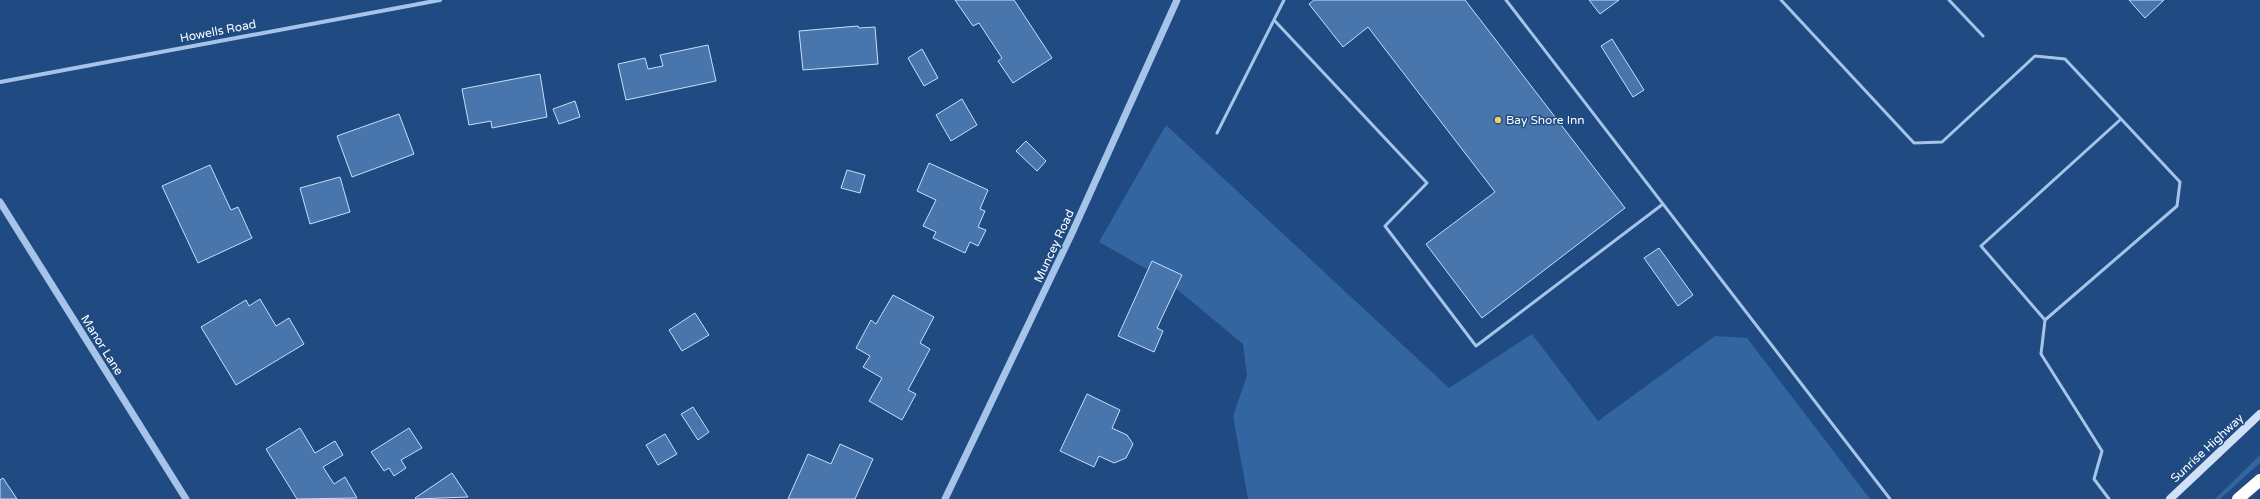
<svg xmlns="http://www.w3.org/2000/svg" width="2260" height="499" viewBox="0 0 2260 499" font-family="'Varela Round',sans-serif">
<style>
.green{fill:#3365a0}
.building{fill:#4875ab;stroke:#cadef7}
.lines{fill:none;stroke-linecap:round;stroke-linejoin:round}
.service{stroke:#a6c4e9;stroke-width:3}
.minor{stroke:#a6c4e9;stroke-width:4}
.tertiary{stroke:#a6c4e9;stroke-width:7}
.secondary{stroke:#d0e1f7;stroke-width:8}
.motorway{stroke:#fff;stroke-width:12}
.poi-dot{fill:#f7cc66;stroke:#1f4b82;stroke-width:1.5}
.labels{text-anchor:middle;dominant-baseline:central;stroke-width:3;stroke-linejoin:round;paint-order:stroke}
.street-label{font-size:12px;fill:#fff;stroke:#1f4b82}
.poi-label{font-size:12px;fill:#fff;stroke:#1f4b82;text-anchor:start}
</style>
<rect width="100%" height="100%" fill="#1f4b82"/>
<path class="green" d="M1166,125L1449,388L1532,334L1598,421L1715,336L1747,338L1870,499H1248L1233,416L1247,376L1243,344L1166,280L1099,242Z
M2260,455V463L2220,499H2215Z"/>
<path class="building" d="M955,0H1014L1052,58L1013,83L998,61L1002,58L979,23L973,26Z
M1314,0H1465L1625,208L1482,318L1426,244L1495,192L1368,27L1343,47L1309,4Z
M1589,0H1619L1600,14Z
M2129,0H2164L2145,18Z
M858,26L859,28L875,27L878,64L803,70L799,31Z
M1612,39L1644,90L1633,97L1601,46Z
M708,45L716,81L626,100L618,64L645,58L648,69L663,66L660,55Z
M922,49L938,78L924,86L908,58Z
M540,74L547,117L492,128L491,121L469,125L462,89Z
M962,99L977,125L951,141L936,115Z
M575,101L580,117L559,124L553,109Z
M399,114L414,154L352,177L337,136Z
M1026,141L1046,161L1037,171L1016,151Z
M929,163L988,190L980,209L985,211L978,227L986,230L978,246L970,242L965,253L933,238L936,232L923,226L936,200L917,191Z
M210,165L231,210L238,207L252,238L198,263L162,186Z
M847,170L865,175L860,193L841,188Z
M340,177L350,212L310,224L300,188Z
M1659,248L1693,295L1678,306L1644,258Z
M1152,261L1182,275L1157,328L1163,331L1154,352L1118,336Z
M893,295L934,317L920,343L930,349L908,390L916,394L902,420L869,401L882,378L863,367L870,356L856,348L871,320L876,324Z
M260,299L276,326L289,318L304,344L236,385L201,327L246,300L249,306Z
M695,313L709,335L682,351L669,330Z
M1087,394L1120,410L1112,428L1127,435L1133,444L1126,458L1114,463L1099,456L1094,467L1060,451Z
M693,407L709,432L698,440L681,414Z
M300,428L315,453L335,441L343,455L323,467L334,484L345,477L357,498L297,499L266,449Z
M409,428L422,448L401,460L406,468L394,476L389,468L384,471L371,452Z
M665,434L677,454L658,465L646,445Z
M840,444L873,459L855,499H788L808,454L831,464Z
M452,473L468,497L416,499L415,498Z
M3,478L17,499H0V480Z"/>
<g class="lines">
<path class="service" d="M1506,0L1890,499
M1781,0L1914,143L1942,142L2035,56L2065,59L2180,182L2177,206L2045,320L2041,354L2102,451L2094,479L2109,499
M1949,0L1983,36
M1274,20L1427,183L1385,226L1476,346L1663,204
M1217,133L1284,0
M2045,320L1981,246L2121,119"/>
<path class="minor" d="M0,82L440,0"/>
<path class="tertiary" d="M0,202L186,499
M945,499L1072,233L1177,0"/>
<path class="secondary" d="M2170,499L2260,414"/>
<path class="motorway" d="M2238,499L2260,480"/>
</g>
<circle class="poi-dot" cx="1498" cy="120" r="4"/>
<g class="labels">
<g class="street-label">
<text transform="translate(218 31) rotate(-11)">Howells Road</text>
<text transform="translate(1054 246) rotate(-65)">Muncey Road</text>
<text transform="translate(102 345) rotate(58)">Manor Lane</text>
<text transform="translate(2207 448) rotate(-43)">Sunrise Highway</text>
</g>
<g class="poi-label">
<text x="1506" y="120">Bay Shore Inn</text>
</g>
</g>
</svg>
